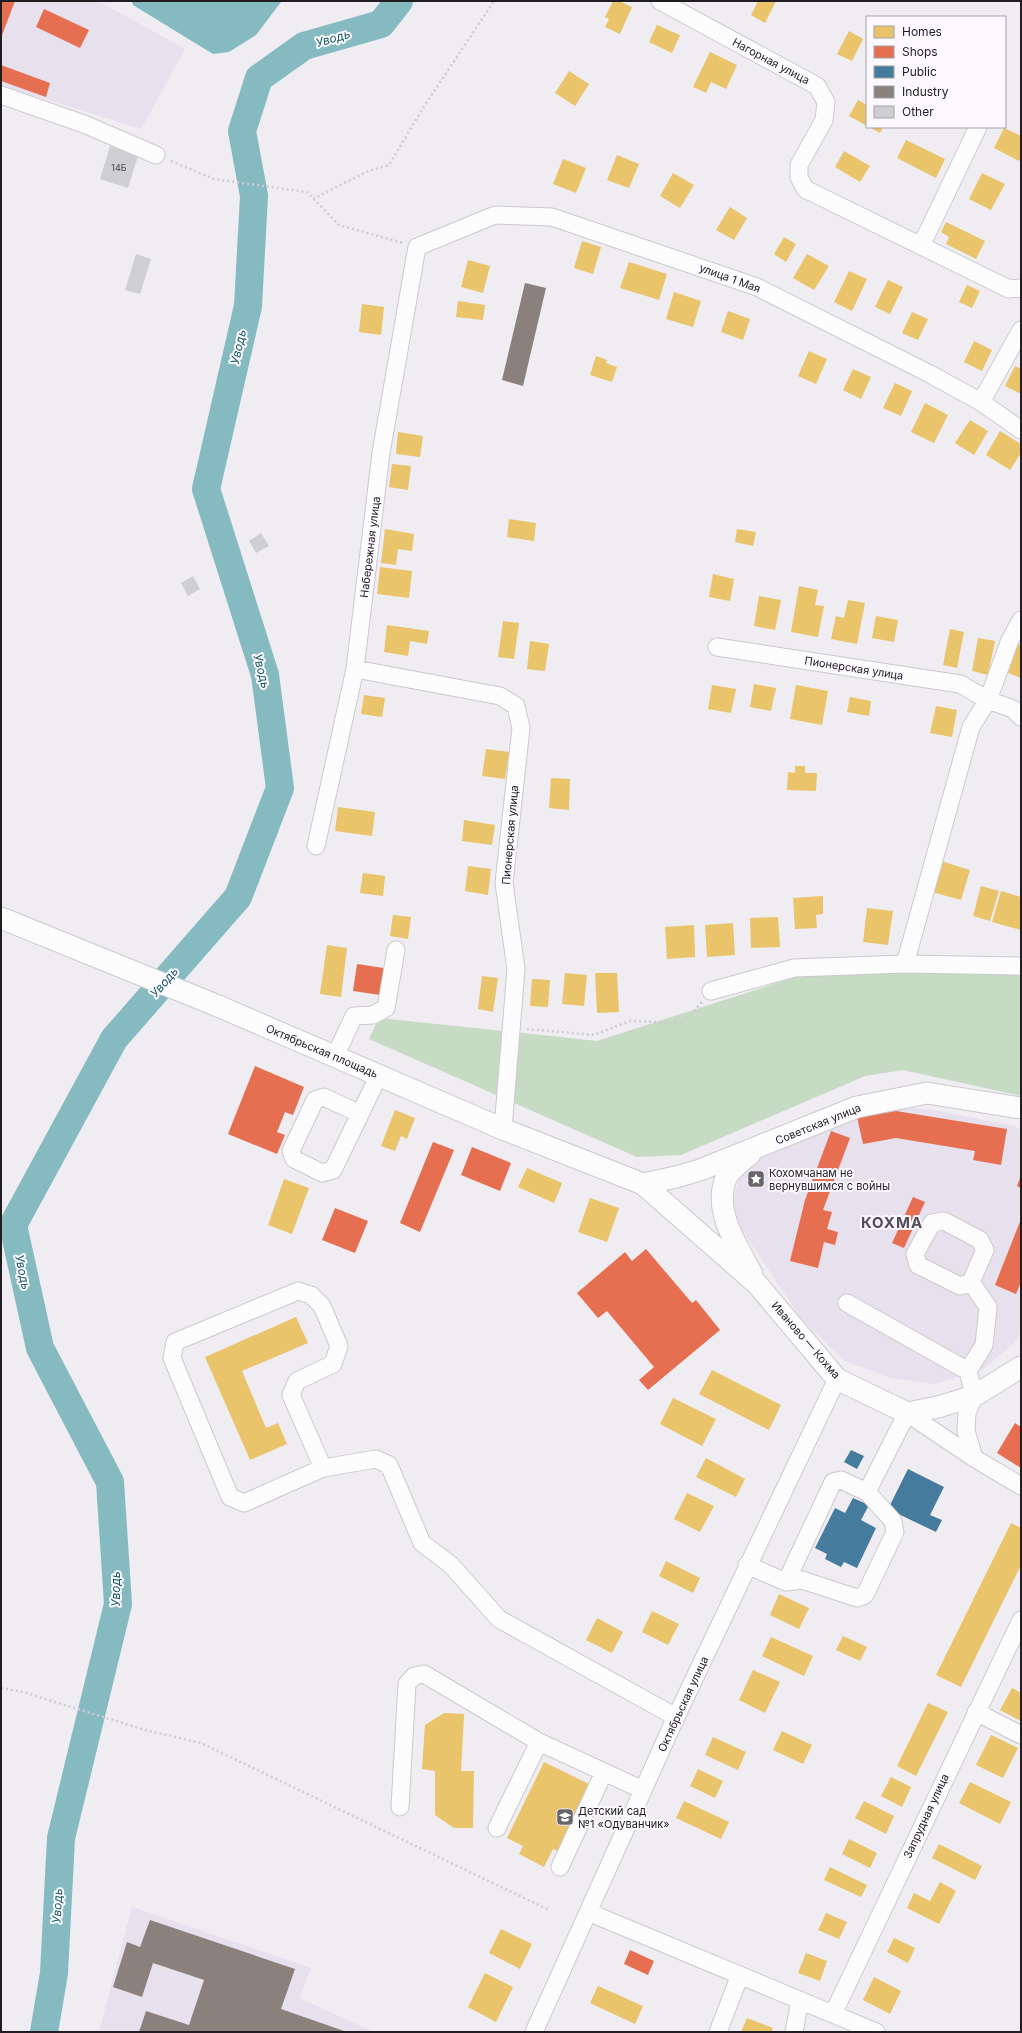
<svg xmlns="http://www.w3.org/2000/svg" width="1022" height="2033" viewBox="0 0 1022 2033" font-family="Inter,sans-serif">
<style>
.built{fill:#e7e0ed}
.green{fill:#c6dac4}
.water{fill:#84bac0}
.homes{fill:#e9c46a}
.shops{fill:#e76f51}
.public{fill:#457b9d}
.industry{fill:#8a817c}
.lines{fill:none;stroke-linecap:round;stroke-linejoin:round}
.river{stroke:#84bac0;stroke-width:28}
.building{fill:#cfced2}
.minor-casing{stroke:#cbc9cd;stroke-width:19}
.major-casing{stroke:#cbc9cd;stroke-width:23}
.path{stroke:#cecccf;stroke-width:2.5;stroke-dasharray:2 3;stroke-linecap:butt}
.minor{stroke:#fdfcfd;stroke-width:17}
.major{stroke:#fdfcfd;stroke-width:21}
.labels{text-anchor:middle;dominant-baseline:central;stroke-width:4;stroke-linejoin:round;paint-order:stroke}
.number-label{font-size:9px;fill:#4b494d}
.street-label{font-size:11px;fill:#1f1d21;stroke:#fbf8ff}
.poi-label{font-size:11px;fill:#1f1d21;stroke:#fbf8ff;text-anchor:start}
.water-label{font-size:12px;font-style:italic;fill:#165a5d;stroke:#fbf8ff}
.district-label{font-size:15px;font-weight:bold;letter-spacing:1px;fill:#534e58;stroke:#fbf8ff}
</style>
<rect width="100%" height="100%" fill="#efecf2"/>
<path class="built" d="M1,1H98L185,49L141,129L1,85Z
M893,1106L939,1111L1015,1126L1021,1130V1331L1014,1343L983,1369L934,1384L891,1378L843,1360L801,1318L737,1223L733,1201L743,1165L765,1151L852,1114Z
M132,1907L311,1968L299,1998L374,2032H99Z"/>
<path class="green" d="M999,970L1021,976V1096L903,1070L865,1076L681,1155L637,1157L369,1039L379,1018L597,1041L805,974Z"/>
<path class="water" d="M132,1H280L281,2L256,35L229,52L213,54L133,5Z"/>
<path class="homes" d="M613,1H619L632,7L620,34L605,27L609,19L605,17Z
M758,1H776L765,23L751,15Z
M657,25L680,35L672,53L649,42Z
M849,31L863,39L852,61L837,54Z
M710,52L737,65L726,89L711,82L706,93L693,87Z
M569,71L589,84L575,106L555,93Z
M858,100L867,105V126L849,116Z
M869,127H883L880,133Z
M1004,128L1021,136V157L1019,161L994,148Z
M906,140L945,159L936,178L897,158Z
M844,151L870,166L860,182L835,167Z
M617,155L639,164L629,188L607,180Z
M563,159L586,168L576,193L553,184Z
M673,173L694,185L680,208L660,196Z
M982,173L1005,184L991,210L969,199Z
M730,207L747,218L734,240L716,230Z
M946,222L985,241L976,259L946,244L949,237L941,232Z
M784,237L796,244L786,262L774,254Z
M582,241L601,247L593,274L574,268Z
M807,254L829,266L814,290L793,278Z
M468,260L490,266L483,293L461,287Z
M629,262L667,274L659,300L620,288Z
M849,271L867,279L852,311L834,302Z
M888,280L903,287L890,314L875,307Z
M967,285L980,291L972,308L959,302Z
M674,292L701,301L693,327L666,319Z
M458,301L485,305L483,320L456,317Z
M362,304L384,307L381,335L359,332Z
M728,311L750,319L743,340L721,332Z
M912,312L928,319L918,340L902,333Z
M974,341L992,350L982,371L964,362Z
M809,351L827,359L816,384L798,376Z
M596,356L607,360L606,363L617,367L612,382L590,375Z
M1015,366L1021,369V394L1005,386Z
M853,369L871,377L861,399L843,390Z
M895,383L912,391L901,416L883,408Z
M925,403L948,415L934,443L911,432Z
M970,420L988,431L974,455L955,443Z
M1000,431L1021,444V453L1010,470L986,455Z
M398,432L423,436L420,457L396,454Z
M392,464L411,466L408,490L389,487Z
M509,519L536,523L534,541L507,537Z
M385,529L414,534L412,551L398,549L396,565L381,563Z
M737,529L756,532L753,546L735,542Z
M380,567L412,571L409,598L377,594Z
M713,574L734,579L730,601L709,597Z
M799,586L818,590L815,605L824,606L818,637L791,632Z
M759,596L781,600L775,630L754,626Z
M848,600L865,603L857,644L831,639L836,616L844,618Z
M876,616L898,620L894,642L872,638Z
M503,621L519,623L514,659L498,657Z
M387,625L429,631L427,644L410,641L408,656L384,652Z
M950,629L964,632L957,668L943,665Z
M978,638L995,641L988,675L972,671Z
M530,641L549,644L545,671L527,669Z
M1018,644L1021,645V678L1008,673Z
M754,684L776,688L771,711L750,707Z
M712,685L736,689L731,713L708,709Z
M796,685L828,691L822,725L790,719Z
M364,695L385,698L382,717L361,714Z
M850,697L871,701L869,716L847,712Z
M936,706L957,710L952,737L930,733Z
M486,749L509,752L505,779L482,776Z
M795,766H805V773H817L816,791L787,790L788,772L795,773Z
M551,778L570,779L569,810L549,808Z
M338,807L375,812L372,836L335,831Z
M464,820L495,825L492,845L462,841Z
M941,861L970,870L961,900L932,892Z
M468,866L491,869L488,895L465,891Z
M363,873L385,876L383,896L360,893Z
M981,886L999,891L990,921L973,916Z
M1001,891L1021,897V930L992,922Z
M823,896V914L816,915L817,928L795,929L793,898Z
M867,908L893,911L888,945L863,942Z
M393,915L411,917L408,939L390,936Z
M778,917L780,947L751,948L750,918Z
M733,923L735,955L707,957L705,925Z
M694,925L695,957L667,959L665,927Z
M327,945L347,948L341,997L320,994Z
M565,973L587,975L584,1006L562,1004Z
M595,973H617L619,1012L597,1013Z
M482,976L498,978L493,1012L478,1009Z
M532,979L550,980L548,1007L530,1006Z
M395,1110L415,1118L407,1139L401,1136L395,1151L381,1146Z
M527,1168L562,1183L554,1203L518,1187Z
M284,1179L309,1188L292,1234L268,1225Z
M590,1198L619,1208L607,1242L578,1232Z
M296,1317L308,1343L242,1371L266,1428L278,1423L287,1444L250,1460L205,1357Z
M712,1370L781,1405L769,1430L699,1394Z
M673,1398L716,1419L702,1446L660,1424Z
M706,1458L745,1479L736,1497L696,1477Z
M687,1493L714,1506L700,1532L674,1519Z
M1011,1523L1021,1528V1565L961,1687L936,1675Z
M666,1561L700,1578L693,1593L659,1576Z
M779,1594L809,1608L799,1629L770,1615Z
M652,1611L679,1624L668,1645L642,1632Z
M597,1618L623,1632L612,1653L586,1640Z
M843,1636L867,1647L860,1661L836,1650Z
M771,1637L813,1656L804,1676L762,1656Z
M753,1670L780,1682L765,1713L739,1700Z
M1012,1688L1021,1693V1721L1000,1710Z
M928,1703L948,1712L916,1776L897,1766Z
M444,1713L464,1714L461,1771H474L473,1828H454L435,1815V1771L422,1769L425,1725Z
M782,1731L812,1745L803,1764L773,1750Z
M991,1735L1018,1748L1003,1778L976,1765Z
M713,1737L746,1752L738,1770L705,1755Z
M544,1762L591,1785L558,1851L553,1849L544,1867L519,1854L523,1846L507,1838Z
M698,1769L723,1781L715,1798L690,1786Z
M891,1777L911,1787L902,1807L881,1796Z
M970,1782L1011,1802L1000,1824L959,1803Z
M684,1801L729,1822L721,1839L676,1818Z
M864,1801L894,1816L886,1834L855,1818Z
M849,1839L877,1853L870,1868L842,1854Z
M939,1844L982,1866L975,1880L932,1858Z
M830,1867L867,1885L861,1897L824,1880Z
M940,1882L956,1891L939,1924L907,1908L914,1893L930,1901Z
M826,1913L847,1922L839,1939L818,1930Z
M501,1929L532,1944L520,1969L489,1953Z
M894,1938L915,1948L908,1963L887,1952Z
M806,1953L827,1961L820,1981L798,1973Z
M485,1973L513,1987L496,2022L468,2007Z
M874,1977L901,1991L890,2014L863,2000Z
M598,1986L643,2006L635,2024L590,2003Z
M747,2018L773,2028L771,2032H741Z"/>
<path class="shops" d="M1,1H15L1,38Z
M44,9L89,30L80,48L36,27Z
M1,65L50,83L46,97L1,81Z
M357,964L384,968L380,995L353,991Z
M255,1066L304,1087L293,1115L285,1112L277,1132L285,1135L277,1154L228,1134Z
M896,1111L1007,1129L1001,1165L973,1160L975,1151L896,1138L863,1144L857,1117Z
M831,1131L850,1138L823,1210L832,1212L827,1229L838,1232L835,1245L824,1242L818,1268L790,1261L805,1200Z
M433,1142L454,1150L420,1232L400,1223Z
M472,1147L511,1163L500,1191L461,1175Z
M1021,1175V1188L1017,1186Z
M913,1197L925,1202L904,1248L892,1243Z
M335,1208L368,1221L355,1253L322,1240Z
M1021,1219V1282L1016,1294L995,1285Z
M646,1249L692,1303L696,1300L720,1330L648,1390L639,1380L654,1367L607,1311L598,1318L577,1293L625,1252L632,1261Z
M1015,1423L1021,1427V1468L997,1453Z
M630,1950L654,1961L648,1975L624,1964Z"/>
<path class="public" d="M851,1450L864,1456L857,1469L844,1462Z
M908,1469L944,1487L930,1515L942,1520L936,1532L888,1509Z
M853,1498L869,1505L861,1520L876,1528L857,1568L844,1562L841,1567L825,1559L827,1554L815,1548L835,1508L845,1513Z"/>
<path class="industry" d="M525,283L546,288L523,386L502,380Z
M150,1920L295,1969L281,2009L347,2032H139L146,2011L189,2025L204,1980L153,1963L142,1997L113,1987L127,1942L140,1947Z"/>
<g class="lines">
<path class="river" d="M44,2032L54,1973L61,1838L118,1604L110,1482L40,1348L13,1225L114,1039L238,897L280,788L265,675L206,489L248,306L254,196L242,131L259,78L304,46L381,24L399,1"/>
</g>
<path class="building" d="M110,146L138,156L128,188L100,179Z
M136,254L151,259L140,294L125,290Z
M261,533L269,546L256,553L249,541Z
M193,576L200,589L188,596L181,583Z"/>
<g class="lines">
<defs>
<path id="minor" d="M660,1L817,86L826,102L824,120L799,165V177L805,189L1009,289L1021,288
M1,95L84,124L156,155
M921,246L978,127
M981,402L1021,330
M717,647L960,684L988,700L1013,709L1021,717
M355,669L500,696L516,706L521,728L504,883L516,969L503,1129
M316,846L355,669L381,453L417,247L495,215L552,217L757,287L930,374L981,402L1021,430
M905,964L971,727L988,700L1010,640L1021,620
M711,991L794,968L905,964L1021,966
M335,1056L354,1016L373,1015L386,1008L396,950
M360,1114L324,1097L315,1100L291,1151L294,1159L322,1173L333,1170L379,1075
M847,1303L968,1371L974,1396L967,1413L966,1431L974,1458
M968,1371L984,1345L988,1307L971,1282L985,1250L980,1240L944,1221L932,1223L915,1254L918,1265L960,1286L971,1282
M323,1468L244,1503L230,1497L172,1358L175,1342L298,1291L311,1295L322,1306L339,1346L333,1364L297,1381L291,1395L323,1468L376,1459L389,1465L422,1543L451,1565L499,1619L676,1717
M747,1565L786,1582L802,1580L857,1598L865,1595L895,1532L893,1521L867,1492
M786,1582L833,1482L841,1480L867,1492L907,1413L974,1458L1021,1486
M976,1712L1021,1735
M400,1807L407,1684L414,1676L424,1674L539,1742L643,1790
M497,1828L539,1742
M560,1867L604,1772
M588,1912L876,2032
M833,2014L1021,1620
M534,2032L676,1717L837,1379
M718,2032L740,1975
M794,2032L800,2000"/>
<path id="major" d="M1,918L218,1006L503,1129L643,1184L757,1284L837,1379L907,1413L938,1407L974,1396L1021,1367
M750,1154C742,1161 728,1171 725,1181C714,1213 738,1247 752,1274
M643,1184L676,1177L700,1170L857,1107L927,1093L1021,1108"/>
</defs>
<use href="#minor" class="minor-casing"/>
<use href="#major" class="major-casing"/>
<path class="path" d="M171,161L214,179L307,192L339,225L403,243
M313,199L368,171L389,165L423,108L494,1
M527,1029L594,1035L630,1021L683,1023L702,1002
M1,1688L23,1692L145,1730L201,1743L549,1910"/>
<use href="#minor" class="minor"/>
<use href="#major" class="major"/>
</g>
<defs>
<symbol id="sight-square" viewBox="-11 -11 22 22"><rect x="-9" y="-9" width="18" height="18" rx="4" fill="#68656a" stroke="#fbf8ff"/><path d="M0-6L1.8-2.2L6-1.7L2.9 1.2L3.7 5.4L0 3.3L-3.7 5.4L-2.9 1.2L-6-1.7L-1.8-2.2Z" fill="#fff"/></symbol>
<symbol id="school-square" viewBox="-11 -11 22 22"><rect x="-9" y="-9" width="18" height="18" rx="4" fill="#68656a" stroke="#fbf8ff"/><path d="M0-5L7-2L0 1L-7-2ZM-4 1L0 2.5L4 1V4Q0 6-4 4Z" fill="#fff"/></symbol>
</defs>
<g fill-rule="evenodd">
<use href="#sight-square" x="746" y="1169" width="20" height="20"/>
<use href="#school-square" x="555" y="1807" width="20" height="20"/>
</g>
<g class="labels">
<g class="number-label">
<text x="119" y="167">14Б</text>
</g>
<g class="street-label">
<text transform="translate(771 61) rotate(28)">Нагорная улица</text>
<text transform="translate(730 278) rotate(20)">улица 1 Мая</text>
<text transform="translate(370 547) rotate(-83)">Набережная улица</text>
<text transform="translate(854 668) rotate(9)">Пионерская улица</text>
<text transform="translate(510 835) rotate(-85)">Пионерская улица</text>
<text transform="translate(322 1051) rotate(23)">Октябрьская площадь</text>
<text transform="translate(818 1124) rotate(-22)">Советская улица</text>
<text transform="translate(806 1340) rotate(49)">Иваново — Кохма</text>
<text transform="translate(683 1704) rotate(-65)">Октябрьская улица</text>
<text transform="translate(926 1816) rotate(-65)">Запрудная улица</text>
</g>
<g class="poi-label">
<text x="769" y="1173">Кохомчанам не<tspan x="769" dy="13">вернувшимся с войны</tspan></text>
<text x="578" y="1811">Детский сад<tspan x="578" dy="13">№1 «Одуванчик»</tspan></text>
</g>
<g class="water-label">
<text transform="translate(333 38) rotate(-16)">Уводь</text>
<text transform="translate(238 347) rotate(-77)">Уводь</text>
<text transform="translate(262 671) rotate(76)">Уводь</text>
<text transform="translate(164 982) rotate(-49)">Уводь</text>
<text transform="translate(23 1272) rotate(78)">Уводь</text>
<text transform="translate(115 1589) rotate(-90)">Уводь</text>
<text transform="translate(57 1906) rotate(-87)">Уводь</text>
</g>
<g class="district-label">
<text x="892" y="1222">КОХМА</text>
</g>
</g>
<rect width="1022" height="2033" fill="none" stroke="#1f1d21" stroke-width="4"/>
<rect x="866" y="16" width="140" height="112" fill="#fbf8ff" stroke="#a3a0a6"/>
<rect x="874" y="26" width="20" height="12" fill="#e9c46a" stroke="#a3a0a6"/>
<text x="902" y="36" font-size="12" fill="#1f1d21">Homes</text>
<rect x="874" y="46" width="20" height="12" fill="#e76f51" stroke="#a3a0a6"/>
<text x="902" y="56" font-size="12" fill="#1f1d21">Shops</text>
<rect x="874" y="66" width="20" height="12" fill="#457b9d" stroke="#a3a0a6"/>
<text x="902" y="76" font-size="12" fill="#1f1d21">Public</text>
<rect x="874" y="86" width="20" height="12" fill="#8a817c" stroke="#a3a0a6"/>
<text x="902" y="96" font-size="12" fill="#1f1d21">Industry</text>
<rect x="874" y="106" width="20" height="12" fill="#cfced2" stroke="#a3a0a6"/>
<text x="902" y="116" font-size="12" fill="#1f1d21">Other</text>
</svg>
